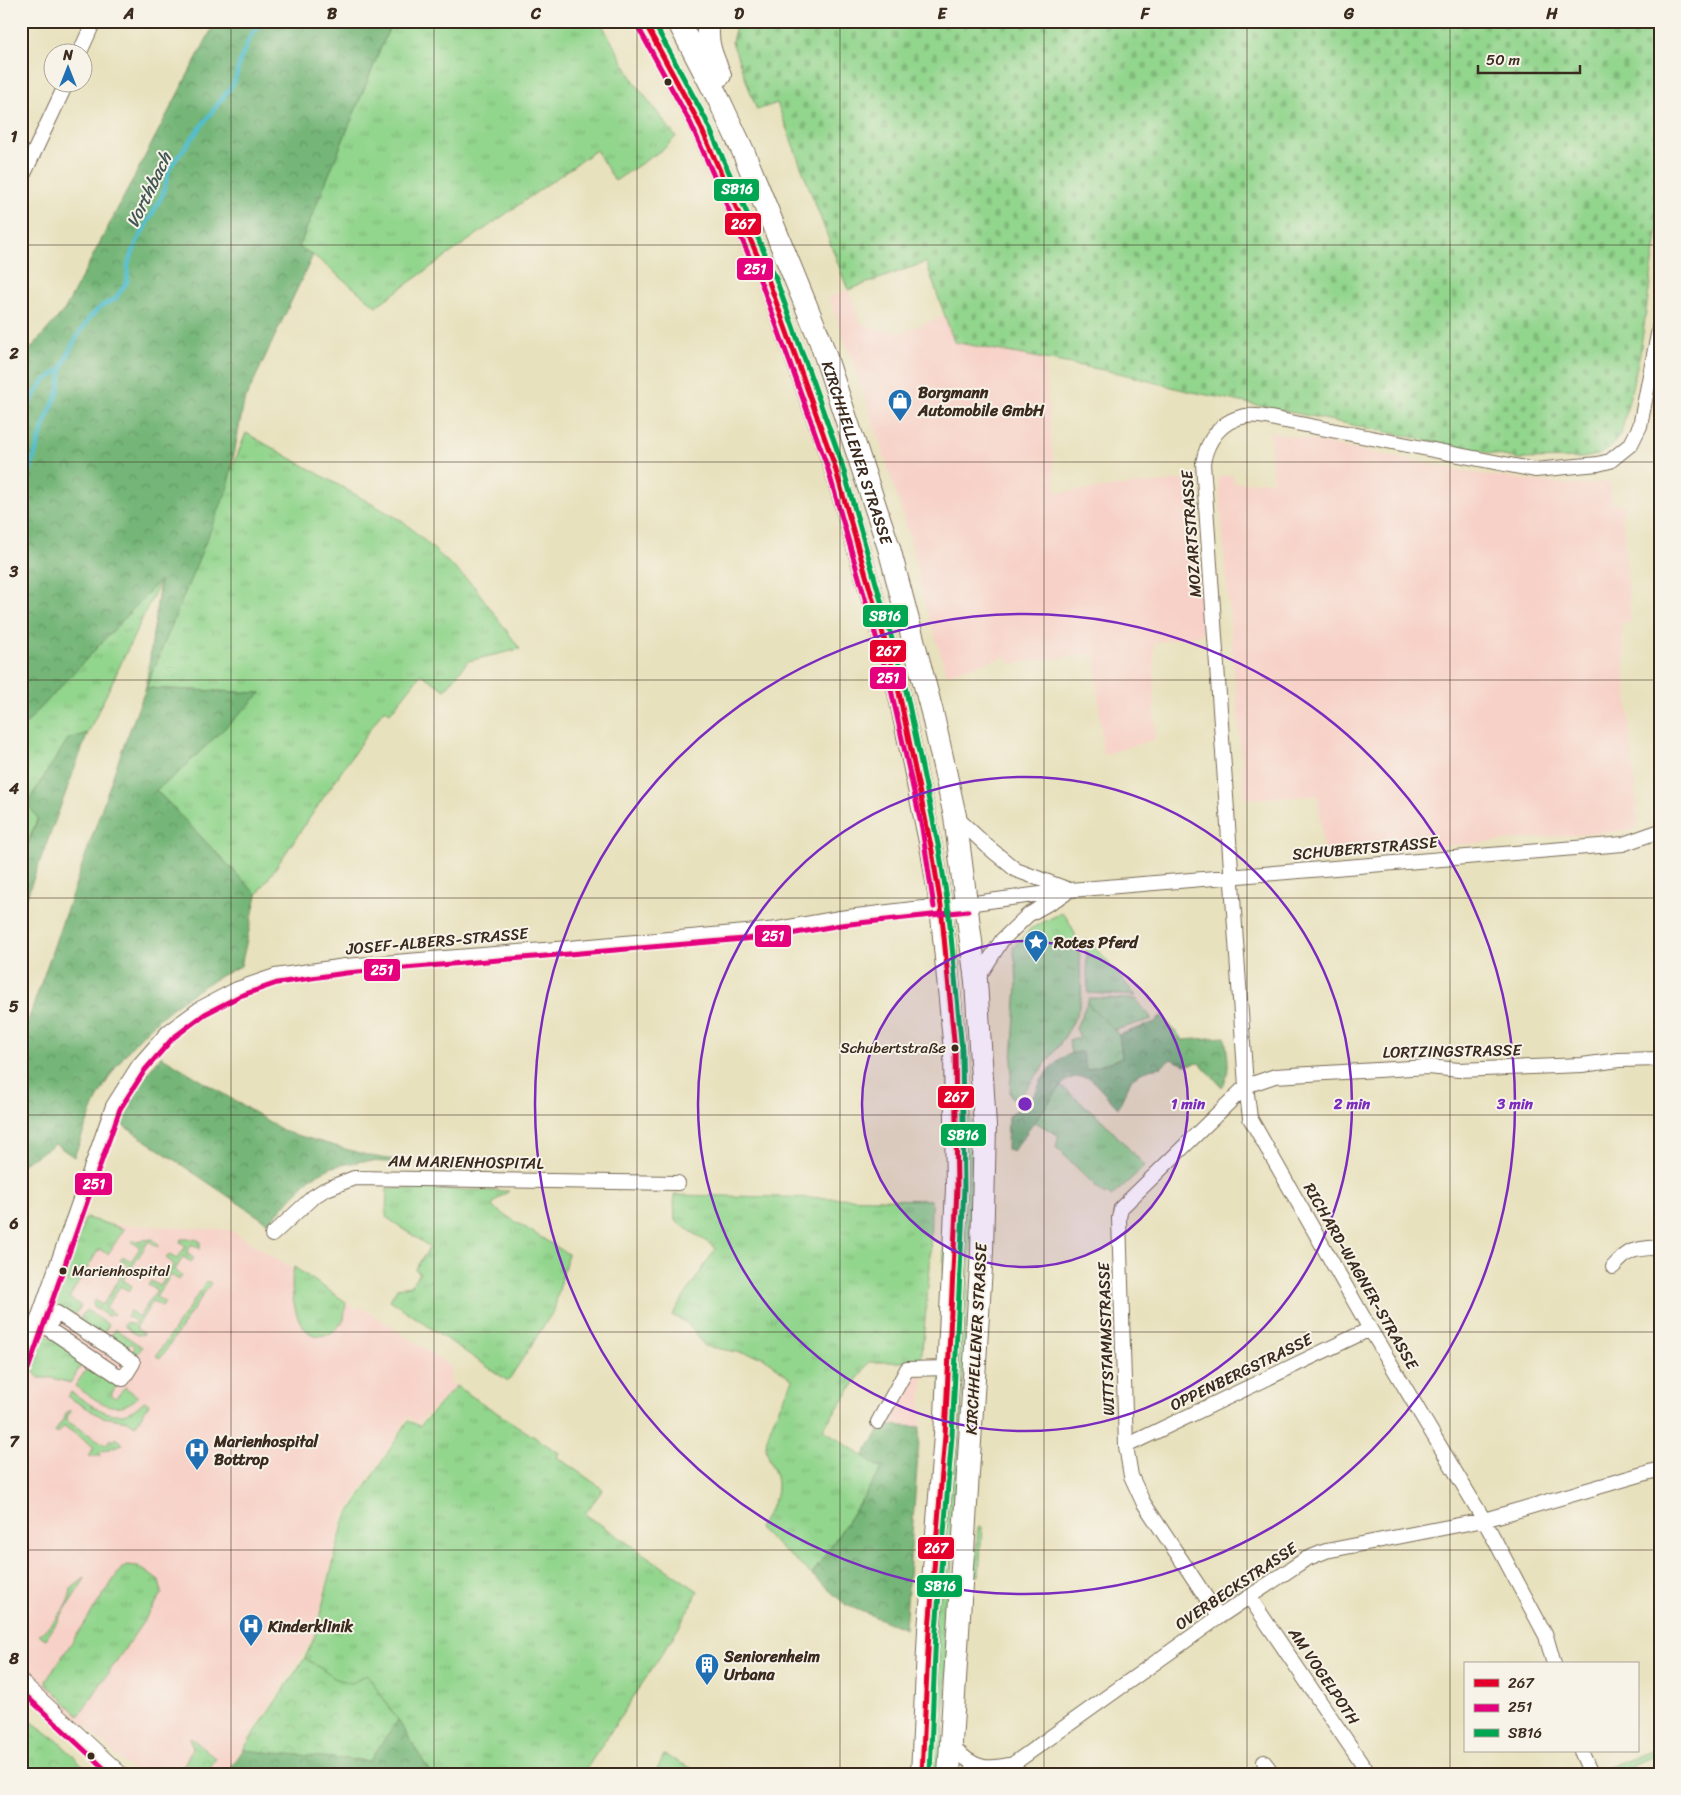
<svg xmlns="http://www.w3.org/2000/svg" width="1681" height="1795" viewBox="0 0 1681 1795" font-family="Sriracha,sans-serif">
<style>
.built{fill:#f7d1c7}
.grass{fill:url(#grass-tufts);stroke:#668056}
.forest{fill:url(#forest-crowns);stroke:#58704b}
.cemetery{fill:url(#cemetery-stones);stroke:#668056}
.park{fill:url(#park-crowns);stroke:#668056}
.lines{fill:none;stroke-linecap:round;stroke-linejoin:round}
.stream{stroke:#52becd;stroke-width:4.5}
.street-casing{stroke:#786a56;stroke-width:16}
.primary-casing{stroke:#786a56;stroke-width:24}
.street{stroke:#fff;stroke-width:14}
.primary{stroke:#fff;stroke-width:22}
.bus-1-casing{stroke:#f7f3e8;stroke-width:9}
.bus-2-casing{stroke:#f7f3e8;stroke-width:9}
.bus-3-casing{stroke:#f7f3e8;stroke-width:9}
.bus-1{stroke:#e4002b;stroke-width:5}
.bus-2{stroke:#e5007d;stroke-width:5}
.bus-3{stroke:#00a651;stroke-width:5}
.grid{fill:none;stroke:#3b2a1e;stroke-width:1;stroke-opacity:0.55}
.ring{fill:none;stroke:#7b2cbf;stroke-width:2.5}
.bus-dot{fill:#3b2a1e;stroke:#f7f3e8;stroke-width:2}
.labels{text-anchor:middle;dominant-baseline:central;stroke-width:4;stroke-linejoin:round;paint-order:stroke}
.bus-label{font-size:15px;fill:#3b2a1e;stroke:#f7f3e8;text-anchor:end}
.poi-label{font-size:16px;font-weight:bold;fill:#3b2a1e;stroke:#f7f3e8;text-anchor:start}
.street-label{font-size:16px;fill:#3b2a1e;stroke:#f7f3e8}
.water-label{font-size:18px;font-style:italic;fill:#425653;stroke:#f7f3e8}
.centre{fill:#7b2cbf;stroke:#f7f3e8;stroke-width:2.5}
.ring-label{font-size:15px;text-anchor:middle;font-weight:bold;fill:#7b2cbf;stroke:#f7f3e8;stroke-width:4;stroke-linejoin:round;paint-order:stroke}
.line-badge{stroke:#f7f3e8;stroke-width:2}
.badge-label{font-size:14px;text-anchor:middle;font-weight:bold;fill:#fff}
.neatline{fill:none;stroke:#3b2a1e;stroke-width:2}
.grid-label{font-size:16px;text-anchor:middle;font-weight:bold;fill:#3b2a1e}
</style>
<defs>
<pattern id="grass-tufts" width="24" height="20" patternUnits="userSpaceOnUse" patternTransform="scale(1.25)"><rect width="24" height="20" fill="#92d58d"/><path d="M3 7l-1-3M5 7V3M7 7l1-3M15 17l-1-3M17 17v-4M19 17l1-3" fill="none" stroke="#7fb779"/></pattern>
<pattern id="forest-crowns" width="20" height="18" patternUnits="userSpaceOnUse" patternTransform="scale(1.25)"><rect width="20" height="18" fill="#75b678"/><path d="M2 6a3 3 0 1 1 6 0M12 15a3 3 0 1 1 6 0" fill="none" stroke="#619462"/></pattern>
<pattern id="cemetery-stones" width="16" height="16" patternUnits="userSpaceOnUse" patternTransform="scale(1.25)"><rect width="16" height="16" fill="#92d58d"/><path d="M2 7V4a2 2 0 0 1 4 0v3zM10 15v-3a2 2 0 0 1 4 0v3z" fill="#7fb779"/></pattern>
<pattern id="park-crowns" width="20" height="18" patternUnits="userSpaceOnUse" patternTransform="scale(1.25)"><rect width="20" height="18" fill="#92d58d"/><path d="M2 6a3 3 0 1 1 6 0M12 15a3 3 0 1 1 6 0" fill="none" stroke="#7fb779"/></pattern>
</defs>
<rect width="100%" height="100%" fill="#f7f3e8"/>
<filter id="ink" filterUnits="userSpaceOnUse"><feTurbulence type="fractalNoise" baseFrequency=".02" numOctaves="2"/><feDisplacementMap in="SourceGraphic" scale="10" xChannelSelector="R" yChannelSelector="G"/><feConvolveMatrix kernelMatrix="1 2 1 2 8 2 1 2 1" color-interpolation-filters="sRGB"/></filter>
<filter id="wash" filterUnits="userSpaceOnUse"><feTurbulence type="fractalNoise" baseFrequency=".0096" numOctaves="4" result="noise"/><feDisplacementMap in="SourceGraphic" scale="20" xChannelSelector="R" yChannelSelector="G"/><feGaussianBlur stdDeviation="1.12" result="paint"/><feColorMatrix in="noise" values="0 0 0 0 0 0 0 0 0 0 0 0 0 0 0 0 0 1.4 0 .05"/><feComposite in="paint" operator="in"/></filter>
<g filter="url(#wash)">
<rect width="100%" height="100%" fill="#e8e1bd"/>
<path class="built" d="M848,290L859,320L865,325L890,332H902L945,316L954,342L1044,359L1056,493L1191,479L1203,634L1154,643L1155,739L1103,755L1095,653L1011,664L1007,656L947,674L925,605L910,537L865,396L829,297Z
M1270,432L1484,475L1573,485L1609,482L1612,505L1627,503L1622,515L1631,622L1621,623L1638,826L1632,830L1324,856L1318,796L1245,799L1218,477L1233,475L1234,483L1273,481Z
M87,1223L230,1230L356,1309L361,1307L428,1351L451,1367L450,1383L456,1386L418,1423L408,1417L342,1519L313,1638L226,1774H136L21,1665V1409Z
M910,1374L923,1375L920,1427L883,1425Z"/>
<path class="grass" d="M392,21H600L635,83L676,137L666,147L615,181L596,150L376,306L313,255L299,247Z
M246,433L404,522L474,586L520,649L468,661L445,690L421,674L390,713L384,709L257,895L156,790L178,773L260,693L146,688Z
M161,579L88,733L68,740L21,860V729Z
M1061,913L1064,914C1076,930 1079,945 1080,964C1080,977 1083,990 1080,1003C1073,1034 1039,1070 1021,1096L1013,1099L1010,1093L1017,985L1016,964L1013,948L1030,929Z
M955,930L967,1041L974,1191L941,1774H931L952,931Z
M1086,940L1090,941L1136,996L1088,993Z
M1089,998L1136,999L1152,1019L1114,1030L1087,1003Z
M1061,1086L1101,1119L1145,1166L1111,1197L1107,1193L1105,1195L1056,1147L1059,1136L1034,1121Z
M387,1188L509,1191L495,1201L492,1207L568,1254L554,1310L508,1381L390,1300L397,1288L411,1286L420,1273L415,1269L430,1247L386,1217Z
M674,1195L931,1200L930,1267L921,1362H869L823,1429L882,1469L812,1575L758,1528C770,1511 783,1492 774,1471C771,1463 766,1453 766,1445C767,1429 785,1396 793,1380L763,1357L705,1346L687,1323L672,1315L716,1248L675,1221Z
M87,1218L124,1229L108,1254L99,1249L69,1298L81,1306L73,1318L55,1306L85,1219Z
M153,1239L158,1244V1247L149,1241L123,1280L132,1286L129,1291L120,1286L106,1308L114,1314L107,1316L94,1307L93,1304L94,1300L103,1305L128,1265L120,1260L123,1256L131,1261L140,1248L132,1242L133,1241Z
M181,1239H194L200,1241V1249L192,1244L186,1253L194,1258L191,1262L183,1257L175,1270L182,1276L179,1280L171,1275L156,1297L165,1302L162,1306L153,1301L136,1328L144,1334L137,1335L125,1327L124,1325L126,1322L133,1325L136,1321L127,1316L130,1311L139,1317L157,1290L148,1285L151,1281L160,1286L174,1264L166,1258L169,1255L177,1259L186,1246L180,1242Z
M294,1267L346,1302L344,1320L333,1333C328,1334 323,1336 318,1336C293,1333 289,1285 294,1267Z
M207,1281L211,1283L160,1359L156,1356Z
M86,1310L109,1325L101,1336L78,1321Z
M115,1329L142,1347L135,1358L130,1355L135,1347L131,1343L125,1352L108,1341Z
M46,1334L85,1360L70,1383L52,1378H39L33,1371Z
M90,1364L120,1383L118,1387L116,1386L111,1395L116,1398L125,1387L138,1397C115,1418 97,1400 75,1386Z
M456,1386L559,1453L557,1457L603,1489L585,1514L698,1591L678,1629L583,1774H431L398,1721L369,1761L243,1750L305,1658L314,1638L344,1521L408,1421L420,1426Z
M71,1392C96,1408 119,1428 144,1401L149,1404L135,1426L128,1421L102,1417L68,1397Z
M68,1411H71L65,1420L106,1445L110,1439L113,1441L115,1438L123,1444L100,1452V1456H88L94,1447L64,1426L57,1434L55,1432Z
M980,1526L982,1527L979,1576L974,1574L978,1528Z
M127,1565L138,1566L159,1581L162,1594L79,1716L47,1684L46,1681L118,1573L123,1567Z
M86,1577L46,1639L39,1635C53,1623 69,1608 71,1589Z"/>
<path class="forest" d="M216,21H392L299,247L313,255L244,402L227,490L146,688L261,693L178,773L156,790L257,895L241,966C189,990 141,1027 110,1076C94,1101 85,1129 74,1157L55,1144L21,1165V1041L121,753L146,688L160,580L21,729V360L65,309Z
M88,733L21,912V860L38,819L27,803L68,739Z
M1162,1016L1183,1040L1225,1037C1227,1053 1232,1073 1222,1087L1200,1063L1185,1065L1171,1059L1161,1067L1149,1069L1132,1078L1118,1108L1090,1078C1078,1076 1069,1076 1061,1086L1013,1151L1007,1149L1008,1116C1018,1109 1030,1102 1036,1092C1038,1089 1039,1085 1041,1081C1049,1069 1065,1050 1082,1052L1087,1070L1122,1058L1119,1035L1155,1022Z
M161,1056L286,1132L370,1156L415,1163L362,1161L332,1167L310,1178L268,1223L118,1122L130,1097Z
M883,1425L920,1427L905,1629L846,1605L812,1575L882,1469L863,1456Z
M398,1720L431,1774H227L243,1750L369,1761Z"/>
<path class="cemetery" d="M737,21H1660V215L1652,270L1640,353L1621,434L1608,450L1598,455L1581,458L1518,459L1183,390L1119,373L954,342L926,262L848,290L777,103L757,110L732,42Z"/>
<path class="park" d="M1087,1003L1119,1035L1122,1058L1086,1070L1082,1052H1078L1071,1054L1069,1040L1080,1037L1076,1028Z
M305,1658L336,1679L352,1683L367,1674L398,1720L369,1761L243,1750Z
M21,1714L58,1741L92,1774H21Z
M190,1737L216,1758L206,1774H176L184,1765L192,1749Z
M1660,1746V1753L1614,1774L1605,1769Z
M664,1755L703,1774H689L682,1770L680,1774H655Z"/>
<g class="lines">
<path class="stream" d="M21,416L43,382L62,368
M21,486L29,474L45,422L58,393L62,368L72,345L90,317L103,305L115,299L127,282L128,265L137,242L163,194L170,167L234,83L241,58L251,35L264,21"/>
</g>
</g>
<g filter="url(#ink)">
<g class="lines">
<defs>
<path id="street" d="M80,52L94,21
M21,180L67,82
M955,816L988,847L1016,870L1067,889
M976,981L1002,940L1028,915L1065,894
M272,1235L313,1197L324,1190L354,1178L678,1183
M1613,1267C1630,1248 1635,1249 1660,1247
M57,1313L133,1363L123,1379L47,1328Z
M21,1367L113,1106L139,1065L168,1032L201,1008L237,989L275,976L345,966L569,948L778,929L840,918L913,909L967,904L1070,890L1623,844L1660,831
M878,1422L907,1369L948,1368
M1126,1446L1370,1329
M1250,1598L1369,1774
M1219,1617L1143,1502L1131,1476L1126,1446L1119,1218L1121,1208L1246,1086L1275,1076L1428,1067L1459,1070L1582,1065L1619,1060L1660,1059
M1554,1664L1546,1636L1484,1520L1370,1329L1250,1118L1246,1086L1203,463C1207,440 1221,420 1246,416C1259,414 1273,419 1285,421L1535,470L1598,464L1610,461L1631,444L1640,426L1660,324
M21,1681L121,1774
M951,1744C959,1754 970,1764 984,1767C992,1768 1002,1766 1009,1765
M1581,1751L1591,1774
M1264,1762L1273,1774
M999,1774L1219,1617L1306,1559L1326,1551L1484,1520L1660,1469"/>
<g id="primary">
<path d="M644,21L698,121L769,282L834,464L897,683L932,851L941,906L955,1051L957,1188L945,1436L929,1630L922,1774"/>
<path id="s1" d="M678,21L720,102L743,151L820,340L889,548L932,712L955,816L976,981L985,1126L982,1251L949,1774"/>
<path d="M709,21C705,41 712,57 720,75"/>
</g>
</defs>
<use href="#street" class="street-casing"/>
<use href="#primary" class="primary-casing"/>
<use href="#street" class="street"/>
<use href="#primary" class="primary"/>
<defs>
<path id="bus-1" d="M644,21L698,121L769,282L834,464L897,683L932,851L941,906L955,1051L957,1188L945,1436L929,1630L922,1774"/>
<path id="bus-2" d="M637,25L691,124L762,285L827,466L890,685L922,828L934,907
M28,1369L120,1109L145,1070L173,1038L205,1014L240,996L277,983L346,973L779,936L841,925L968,911
M21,1691L110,1774"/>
<path id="bus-3" d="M653,21L705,118L776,279L841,461L904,681L939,849L948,905L962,1050L964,1188L952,1436L936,1630L930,1774"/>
</defs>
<use href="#bus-1" class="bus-1-casing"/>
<use href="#bus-2" class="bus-2-casing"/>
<use href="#bus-3" class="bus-3-casing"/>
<use href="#bus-1" class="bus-1"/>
<use href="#bus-2" class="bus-2"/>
<use href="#bus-3" class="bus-3"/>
</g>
</g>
<path class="grid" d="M231,21V1774M434,21V1774M637,21V1774M840,21V1774M1044,21V1774M1247,21V1774M1450,21V1774M21,245H1660M21,462H1660M21,680H1660M21,898H1660M21,1115H1660M21,1332H1660M21,1550H1660"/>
<circle cx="1025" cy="1104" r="163" fill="#7b2cbf" fill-opacity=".12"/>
<g class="ring">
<circle cx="1025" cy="1104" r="163"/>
<circle cx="1025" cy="1104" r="327"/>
<circle cx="1025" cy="1104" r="490"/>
</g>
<defs>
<symbol id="shop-pin" viewBox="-11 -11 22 30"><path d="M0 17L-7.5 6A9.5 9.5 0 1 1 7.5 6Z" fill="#1f6fb2" stroke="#f7f3e8"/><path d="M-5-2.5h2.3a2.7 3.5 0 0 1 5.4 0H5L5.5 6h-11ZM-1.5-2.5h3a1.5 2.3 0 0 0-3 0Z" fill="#fff"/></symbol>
<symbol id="sight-pin" viewBox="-11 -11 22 30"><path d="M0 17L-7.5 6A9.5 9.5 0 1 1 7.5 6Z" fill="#1f6fb2" stroke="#f7f3e8"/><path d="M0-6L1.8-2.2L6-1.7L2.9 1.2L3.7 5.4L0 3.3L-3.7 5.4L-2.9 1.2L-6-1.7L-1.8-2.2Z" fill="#fff"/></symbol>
<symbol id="hospital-pin" viewBox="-11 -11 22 30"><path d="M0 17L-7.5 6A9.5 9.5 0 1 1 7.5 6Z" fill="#1f6fb2" stroke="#f7f3e8"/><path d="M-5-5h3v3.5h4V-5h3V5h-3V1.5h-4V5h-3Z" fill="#fff"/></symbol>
<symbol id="building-pin" viewBox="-11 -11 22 30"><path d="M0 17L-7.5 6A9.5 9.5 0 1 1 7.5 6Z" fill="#1f6fb2" stroke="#f7f3e8"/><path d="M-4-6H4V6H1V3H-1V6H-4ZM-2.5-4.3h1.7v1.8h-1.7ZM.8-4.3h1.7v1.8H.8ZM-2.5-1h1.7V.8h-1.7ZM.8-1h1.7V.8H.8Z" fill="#fff"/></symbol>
</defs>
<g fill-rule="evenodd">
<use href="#shop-pin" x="886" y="387" width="28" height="38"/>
<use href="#sight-pin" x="1022" y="928" width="28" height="38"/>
<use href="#hospital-pin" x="183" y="1436" width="28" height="38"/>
<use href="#hospital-pin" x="237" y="1612" width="28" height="38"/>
<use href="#building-pin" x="693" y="1651" width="28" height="38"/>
</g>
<g class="bus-dot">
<circle cx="668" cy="82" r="4.5"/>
<circle cx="955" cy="1048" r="4.5"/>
<circle cx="63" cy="1271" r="4.5"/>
<circle cx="91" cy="1756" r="4.5"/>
</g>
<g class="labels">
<g class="bus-label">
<text x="946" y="1048">Schubertstraße</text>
<text x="72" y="1271" text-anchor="start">Marienhospital</text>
</g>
<g class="poi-label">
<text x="918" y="392">Borgmann<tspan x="918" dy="18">Automobile GmbH</tspan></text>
<text x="1054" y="942">Rotes Pferd</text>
<text x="214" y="1441">Marienhospital<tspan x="214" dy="18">Bottrop</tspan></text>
<text x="268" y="1626">Kinderklinik</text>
<text x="724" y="1656">Seniorenheim<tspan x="724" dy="18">Urbana</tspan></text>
</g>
<g class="street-label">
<text stroke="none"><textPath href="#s1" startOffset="468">KIRCHHELLENER STRASSE</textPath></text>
<text transform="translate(1191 534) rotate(-94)">MOZARTSTRASSE</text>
<text transform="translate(1365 848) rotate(-5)">SCHUBERTSTRASSE</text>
<text transform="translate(437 941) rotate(-5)">JOSEF-ALBERS-STRASSE</text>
<text transform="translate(1452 1051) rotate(-1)">LORTZINGSTRASSE</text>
<text transform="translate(466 1162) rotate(1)">AM MARIENHOSPITAL</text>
<text transform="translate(1361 1276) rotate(60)">RICHARD-WAGNER-STRASSE</text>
<text transform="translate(976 1339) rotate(-87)">KIRCHHELLENER STRASSE</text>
<text transform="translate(1106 1339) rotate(-92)">WITTSTAMMSTRASSE</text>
<text transform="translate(1241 1372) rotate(-26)">OPPENBERGSTRASSE</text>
<text transform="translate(1236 1586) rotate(-34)">OVERBECKSTRASSE</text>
<text transform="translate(1324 1676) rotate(56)">AM VOGELPOTH</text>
</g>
<g class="water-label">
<text transform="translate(149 190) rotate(-64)">Vorthbach</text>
</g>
</g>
<circle cx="1025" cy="1104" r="8" class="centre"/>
<g class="ring-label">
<text x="1188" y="1109">1 min</text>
<text x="1352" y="1109">2 min</text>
<text x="1515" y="1109">3 min</text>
</g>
<g class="line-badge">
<rect x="713" y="178" width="47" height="24" rx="5" fill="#00a651"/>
<rect x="724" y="212" width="38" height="24" rx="5" fill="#e4002b"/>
<rect x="736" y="257" width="38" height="24" rx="5" fill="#e5007d"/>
<rect x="862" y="604" width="47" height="24" rx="5" fill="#00a651"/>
<rect x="869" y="639" width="38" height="24" rx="5" fill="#e4002b"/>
<rect x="869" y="666" width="38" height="24" rx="5" fill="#e5007d"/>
<rect x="754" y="924" width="38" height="24" rx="5" fill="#e5007d"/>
<rect x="363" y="958" width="38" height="24" rx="5" fill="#e5007d"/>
<rect x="937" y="1085" width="38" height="24" rx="5" fill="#e4002b"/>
<rect x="940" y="1123" width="47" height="24" rx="5" fill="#00a651"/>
<rect x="74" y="1172" width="39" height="24" rx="5" fill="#e5007d"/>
<rect x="917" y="1536" width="38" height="24" rx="5" fill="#e4002b"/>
<rect x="916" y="1574" width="47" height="24" rx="5" fill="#00a651"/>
</g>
<g class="badge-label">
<text x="737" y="194">SB16</text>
<text x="743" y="229">267</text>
<text x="755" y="274">251</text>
<text x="885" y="621">SB16</text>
<text x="888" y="656">267</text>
<text x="888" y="683">251</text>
<text x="773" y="941">251</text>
<text x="382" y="975">251</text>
<text x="956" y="1102">267</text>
<text x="963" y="1140">SB16</text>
<text x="94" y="1189">251</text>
<text x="936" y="1553">267</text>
<text x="940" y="1591">SB16</text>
</g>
<rect width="1681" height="1795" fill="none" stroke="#f7f3e8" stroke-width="55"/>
<rect x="1464" y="1662" width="175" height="90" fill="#f7f3e8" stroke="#aca397"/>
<rect x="1474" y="1679" width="25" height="8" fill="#e4002b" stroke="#aca397"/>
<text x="1508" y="1688" font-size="15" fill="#3b2a1e">267</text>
<rect x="1474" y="1704" width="25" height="8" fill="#e5007d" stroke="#aca397"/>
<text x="1508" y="1712" font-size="15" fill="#3b2a1e">251</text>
<rect x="1474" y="1729" width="25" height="8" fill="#00a651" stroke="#aca397"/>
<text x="1508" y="1738" font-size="15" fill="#3b2a1e">SB16</text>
<g transform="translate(68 68)"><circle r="24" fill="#f7f3e8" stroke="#aca397"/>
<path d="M0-4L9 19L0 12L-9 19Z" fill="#1f6fb2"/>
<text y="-8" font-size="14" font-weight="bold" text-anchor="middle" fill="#3b2a1e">N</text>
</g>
<path d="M1478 65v8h102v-8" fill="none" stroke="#3b2a1e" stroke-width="2.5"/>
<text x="1486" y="65" font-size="15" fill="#3b2a1e" stroke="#f7f3e8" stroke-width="4" paint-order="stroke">50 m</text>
<rect x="28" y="28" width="1626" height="1740" class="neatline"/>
<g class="grid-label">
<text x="129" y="19">A</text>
<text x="332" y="19">B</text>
<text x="536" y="19">C</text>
<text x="739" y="19">D</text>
<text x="942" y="19">E</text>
<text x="1145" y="19">F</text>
<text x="1349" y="19">G</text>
<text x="1552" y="19">H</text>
<text x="14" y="142">1</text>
<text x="14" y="359">2</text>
<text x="14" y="577">3</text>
<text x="14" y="794">4</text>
<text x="14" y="1012">5</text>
<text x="14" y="1229">6</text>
<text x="14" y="1447">7</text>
<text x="14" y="1664">8</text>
</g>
</svg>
